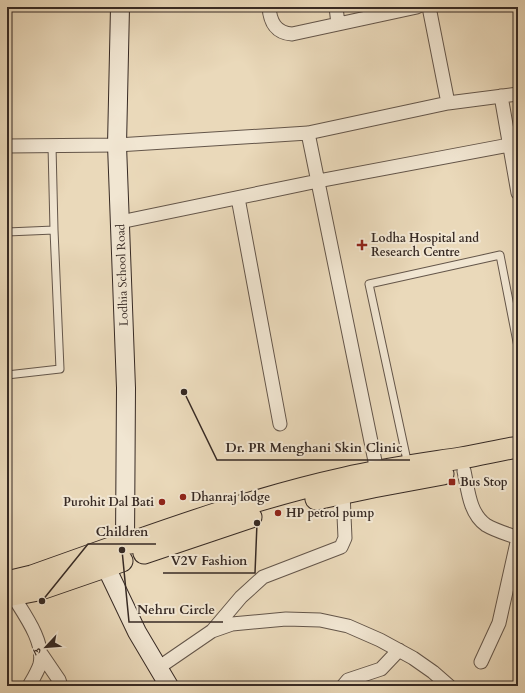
<svg xmlns="http://www.w3.org/2000/svg" width="525" height="693" viewBox="0 0 525 693" font-family="Cardo,'Noto Serif Devanagari',serif">
<style>
.lines{fill:none;stroke-linecap:round;stroke-linejoin:round}
.lane-casing{stroke:#64564a;stroke-width:9}
.street-casing{stroke:#64564a;stroke-width:15}
.secondary-casing{stroke:#372a24;stroke-width:20}
.primary-casing{stroke:#372a24;stroke-width:23}
.lane{stroke:#f1e6d2;stroke-width:7}
.street{stroke:#f1e6d2;stroke-width:13}
.secondary{stroke:#f1e6d2;stroke-width:18}
.primary{stroke:#ead9ba;stroke-width:21}
.poi-dot{fill:#8f2418;stroke:#f1e6d2;stroke-width:1.5}
.labels{text-anchor:middle;dominant-baseline:central;stroke-width:4;stroke-linejoin:round;paint-order:stroke}
.poi-label{font-size:12px;font-weight:bold;fill:#372a24;stroke:#f1e6d2;text-anchor:start}
.street-label{font-size:12px;fill:#372a24;stroke:#f1e6d2}
.leader{fill:none;stroke:#372a24;stroke-width:1.5}
.callout-dot{fill:#372a24;stroke:#f1e6d2;stroke-width:1.5}
.callout-label{font-size:13px;text-anchor:middle;font-weight:bold;fill:#372a24;stroke:#f1e6d2;stroke-width:4;stroke-linejoin:round;paint-order:stroke}
</style>
<rect width="100%" height="100%" fill="#ead9ba"/>
<filter id="stains"><feTurbulence type="fractalNoise" baseFrequency=".005" numOctaves="4"/><feColorMatrix values="0 0 0 0 .2 0 0 0 0 .09 0 0 0 0 .02 0 0 0 .5 -.17"/></filter>
<radialGradient id="worn" r=".72"><stop offset=".6" stop-color="#630" stop-opacity="0"/><stop offset="1" stop-color="#630" stop-opacity=".3"/></radialGradient>
<g class="lines">
<defs>
<path id="lane" d="M52,146L54,230
M7,232L54,230L60,369L7,375
M408,465L369,284L500,255L518,347"/>
<path id="street" d="M269,7C270,22 276,33 292,34L417,7
M336,7L338,24
M501,96L518,193
M448,103L518,94
M308,133L377,471
M7,146L117,145L308,133L448,103L429,7
M238,198L280,424
M120,222L318,181L509,145
M464,471C468,489 469,513 486,525C496,531 508,534 518,538
M13,596C24,614 45,642 40,664C38,671 33,679 29,686
M213,630L241,597L263,577L341,547L345,538L343,493
M41,660L42,655L59,680L61,686
M481,662L499,623L518,538
M158,668L212,631L232,624L286,619L320,620L348,626L380,640L413,658L433,672L449,686
M343,686L348,680L381,669L399,650"/>
<path id="secondary" d="M120,7L117,145L126,388L125,542
M106,567L137,632L169,686"/>
<path id="primary" d="M316,499L373,487L443,474
M130,543C201,518 272,494 345,478C383,469 422,464 461,458C480,455 499,450 518,447
M144,553L251,517
M7,582L32,576L119,545
M7,596L38,590L122,561"/>
</defs>
<use href="#lane" class="lane-casing"/>
<use href="#street" class="street-casing"/>
<use href="#secondary" class="secondary-casing"/>
<use href="#primary" class="primary-casing"/>
<use href="#lane" class="lane"/>
<use href="#street" class="street"/>
<use href="#secondary" class="secondary"/>
<use href="#primary" class="primary"/>
</g>
<g class="poi-dot">
<path d="M360 239h4v4h4v4h-4v4h-4v-4h-4v-4h4z"/>
<rect x="448" y="478" width="8" height="8" rx="2"/>
<circle cx="183" cy="497" r="4"/>
<circle cx="162" cy="502" r="4"/>
<circle cx="278" cy="513" r="4"/>
</g>
<g class="labels">
<g class="poi-label">
<text x="371" y="238">Lodha Hospital and<tspan x="371" dy="14">Research Centre</tspan></text>
<text x="460" y="482">Bus Stop</text>
<text x="191" y="497">Dhanraj lodge</text>
<text x="154" y="502" text-anchor="end">Purohit Dal Bati</text>
<text x="286" y="513">HP petrol pump</text>
</g>
<g class="street-label">
<text transform="translate(122 275) rotate(-92)">Lodhia School Road</text>
</g>
</g>
<path class="leader" d="M184 392L217 460H410M42 601L88 544H156M257 523L255 573H163M122 550L129 622H223"/>
<g class="callout-dot">
<circle cx="184" cy="392" r="4"/>
<circle cx="42" cy="601" r="4"/>
<circle cx="257" cy="523" r="4"/>
<circle cx="122" cy="550" r="4"/>
</g>
<g class="callout-label">
<text x="314" y="452">Dr. PR Menghani Skin Clinic</text>
<text x="122" y="536">Children</text>
<text x="209" y="565">V2V Fashion</text>
<text x="176" y="614">Nehru Circle</text>
</g>
<rect width="525" height="693" fill="none" stroke="#ead9ba" stroke-width="24"/>
<rect x="8" y="8" width="509" height="677" fill="none" stroke="#372a24" stroke-width="2"/>
<rect x="12" y="12" width="501" height="669" fill="none" stroke="#372a24"/>
<g transform="translate(46 647) rotate(244)" stroke="#f1e6d2" stroke-width="3" paint-order="stroke">
<path d="M0-3L7 15L0 10L-7 15Z" fill="#372a24"/>
<text y="-6" font-size="11" font-weight="bold" text-anchor="middle" fill="#372a24">उ</text>
</g>
<rect width="100%" height="100%" filter="url(#stains)"/>
<rect width="100%" height="100%" fill="url(#worn)"/>
</svg>
